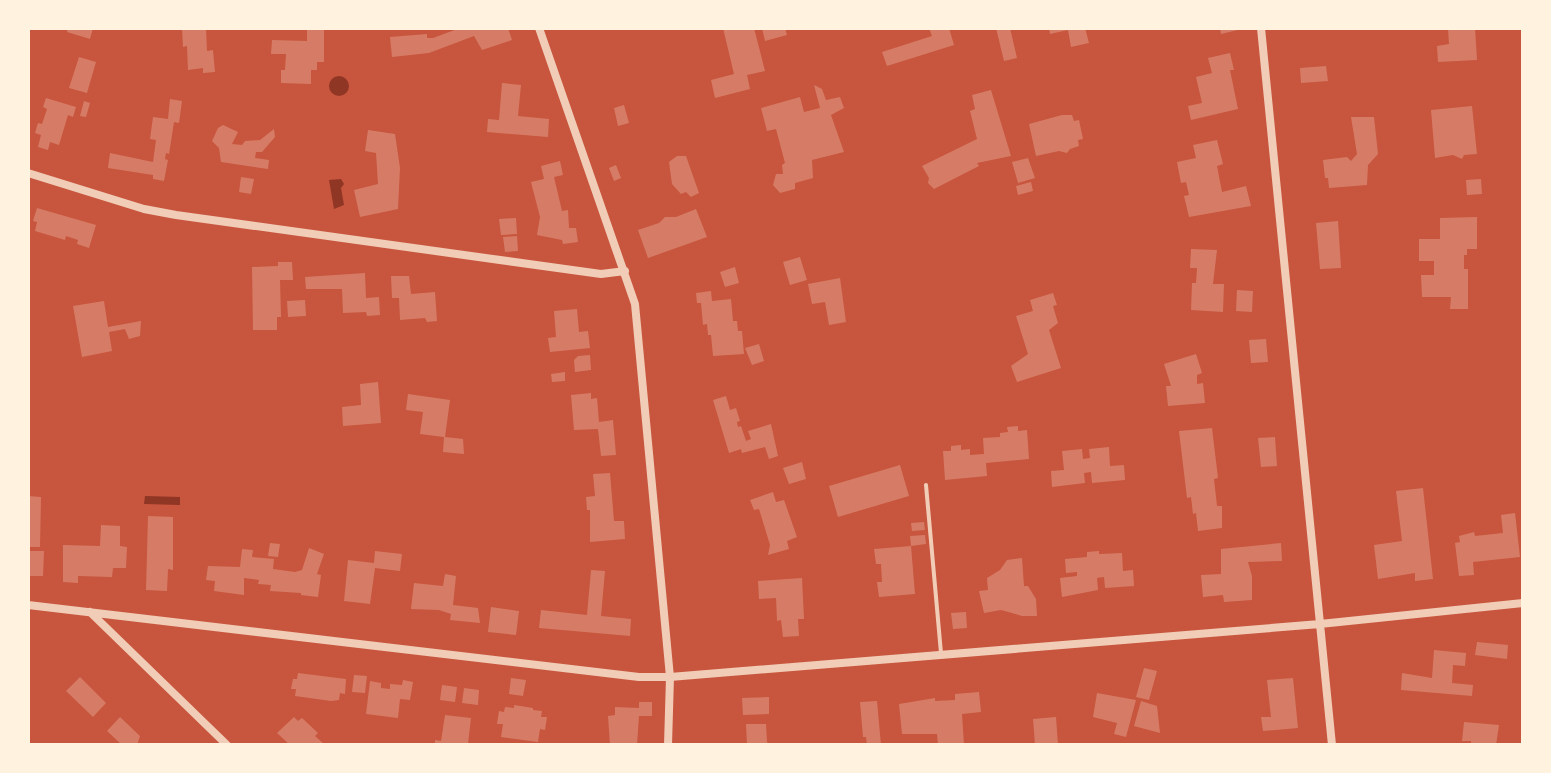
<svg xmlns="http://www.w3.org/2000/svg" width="1551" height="773" viewBox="0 0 1551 773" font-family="'Archivo Narrow',sans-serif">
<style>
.water{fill:#8f3625}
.building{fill:#d67c66}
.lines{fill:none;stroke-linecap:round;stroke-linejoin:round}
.service{stroke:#f1ccb7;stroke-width:4}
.minor{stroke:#f1ccb7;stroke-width:8}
</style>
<rect width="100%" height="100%" fill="#c8553d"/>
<path class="water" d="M329 86a10 10 0 1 1 20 0a10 10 0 1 1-20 0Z
M341,179L344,184L341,188L344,205L334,209L329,180Z
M145,496L180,497V505L144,504Z"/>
<path class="building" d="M68,28H93L90,39L67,32Z
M182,28H206L207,51L213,50L215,72L203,73V68L188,70L187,46L183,47Z
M307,28H324V62H317V70H311V84L281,83V70H285L286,54H271L272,40L307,41Z
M460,28H508L512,40L482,50L474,36L429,53L392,57L390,37L427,34V38H433Z
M723,28H754L765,71L747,75L750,89L715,98L711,80L734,74Z
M762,28H785L787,35L765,41Z
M929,28H949L954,45L887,66L882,52L932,36Z
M996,28H1010L1017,58L1004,61Z
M1049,28H1085L1089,43L1071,47L1068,30L1050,34Z
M1220,28H1242V29L1221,34Z
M1448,28H1475L1477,60L1438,62L1437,46L1449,44Z
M1230,53L1234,70H1230L1238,109L1191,120L1188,106L1202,103L1196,77L1212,73L1208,58Z
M79,57L96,62L87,93L69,88Z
M1326,66L1328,81L1301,83L1300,68Z
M502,83L521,85L518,116L549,119L548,137L487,132L488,119L499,120Z
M814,85L822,89L826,100L840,97L844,108L831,115L844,152L812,160L813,178L795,183V189L780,193L773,185L776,174H783L782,165L785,163L776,129L767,131L761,108L800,97L804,112L820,108Z
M991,90L1011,156L977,163L979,166L934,189L928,183L929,178L922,166L977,139L970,111L975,109L972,95Z
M46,98L76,107L73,117L68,115L59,145L50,142L48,150L38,147L41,135L35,133L38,123L42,124L47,109L43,107Z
M170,99L182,101L179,123L174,122L169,154L166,153L165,159L168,160L164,181L153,179V175L108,168L110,153L153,162L156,140L150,139L153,117L168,119Z
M84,101L90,103L86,117L80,116Z
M624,105L629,123L618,126L614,108Z
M1472,106L1477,154L1464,155L1462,159L1453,155L1435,158L1431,110Z
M1062,115H1072L1074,121L1079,120L1083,139L1078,140L1079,146L1070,149L1067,153L1059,151L1036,156L1029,124Z
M1351,117H1374L1378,154L1368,165L1367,185L1329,188L1328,178H1325L1323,160L1347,157L1351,161L1357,154Z
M223,125L238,132L232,144L242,145L245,141L260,140L274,129L275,137L262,152H256L255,158L269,160L268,169L221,162L219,148L212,141L218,128Z
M368,130L395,134L400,168L398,209L360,217L354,190L378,184L376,153L365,151Z
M1217,140L1223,164L1217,166L1222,192L1246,186L1251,206L1189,217L1184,196L1189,195L1186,182L1181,183L1177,162L1196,158L1193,145Z
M677,156H686L699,193L691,197L686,192L681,194L672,184L669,162Z
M1028,158L1035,178L1018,183L1012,162Z
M560,161L563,175L554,177L562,211L568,210L569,228H576L578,242L563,244L562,240L537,235L540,217L531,182L544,179L541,166Z
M616,165L621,178L614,181L609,168Z
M241,177L254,179L251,194L239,192Z
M1481,179L1482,194L1467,195L1466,180Z
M1031,182L1033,191L1018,195L1016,186Z
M37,208L96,225L89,248L77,244L78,240L66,236L65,240L35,231L37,222L33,221Z
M696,209L707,237L648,258L638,230L659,223L665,217H676Z
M1477,217V249H1467V255H1464V269H1468V309H1450L1451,297H1422L1421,275H1434V261H1419V239H1440V218Z
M516,218L517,234L501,235L499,219Z
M1338,221L1341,268L1320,269L1316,223Z
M517,236L518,251L505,252L503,237Z
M1191,249L1217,250L1213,284H1224L1223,312L1191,310L1192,283H1196L1197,268H1190Z
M800,257L807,280L790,285L783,262Z
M278,262H292L293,280H280L281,317H277V330H253L252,267L278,266Z
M735,267L739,283L725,287L720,272Z
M365,273L366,298L379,297L380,315L367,316L366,312L343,313L342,289H306L305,277Z
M391,276H409L411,294L435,292L437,321L427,322L425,318L400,320L399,298H392Z
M840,278L846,322L829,325L825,302L812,304L808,284Z
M1237,290L1253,291L1252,312L1236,311Z
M711,291L712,301L731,299L733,321H737L738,331H742L744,354L713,356L711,335H708L707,324L703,325L701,303H697L696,293Z
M1053,293L1057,305L1053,306L1058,323L1049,330L1061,368L1017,382L1011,366L1028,354L1016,316L1033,311L1030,300Z
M305,300L306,316L288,317L287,301Z
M104,301L108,327L141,321L140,336L129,339L125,329L109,332L112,351L82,357L73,306Z
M577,309L579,332L588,331L590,348L550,352L548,338L556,337L554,311Z
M1266,339L1268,362L1251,363L1249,340Z
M759,344L764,361L752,365L745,348Z
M1196,354L1202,373L1197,375V384L1203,383L1205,403L1168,406L1166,386H1171L1164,364Z
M590,355L591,370L575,372L574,360L578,356Z
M565,372V381L552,382L551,374Z
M378,382L381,423L343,426L342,407L361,405L360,384Z
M591,393V399L597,398L599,422L613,420L616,455L601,456L598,429L574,430L571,395Z
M408,394L450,400L445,437L463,439L464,454L443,452L444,437L420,434L423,412L406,410Z
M726,396L730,410L736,408L740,421L737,422L738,427L741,426L746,441L751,439L748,431L771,424L778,456L769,459L765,447L742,453L741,449L729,453L713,400Z
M1018,426V431L1027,430L1029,459L986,463L987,476L945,480L943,451H951V446L961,445V450L970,449V455L984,454L983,438L1000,437V433L1008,432L1007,427Z
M1212,428L1218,478L1214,479L1217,506H1222V528L1198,531L1196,513L1193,514L1191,497L1187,498L1179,431Z
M1275,437L1277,466L1261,467L1258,438Z
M1109,447L1110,466L1124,465L1125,480L1092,483L1091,472L1084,473L1085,483L1052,487L1051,471L1064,470L1062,451L1082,449L1083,459L1090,458L1089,449Z
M802,462L806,479L789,484L783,468Z
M900,465L909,496L838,517L829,486Z
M610,473L614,521H624L625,539L590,542V510H587L586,497L595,496L593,474Z
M1423,488L1433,579L1415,581V573L1378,579L1374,545L1402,541L1396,491Z
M773,492L776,502L784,500L797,537L787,541L789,549L768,555L770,545L759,509L754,510L750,500Z
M28,496L41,497L40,547H28Z
M1515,513L1520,557L1473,562L1474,575L1459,576L1455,543L1460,542L1459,536L1474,532L1475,536L1503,533L1501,515Z
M148,516L173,517V570L168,569L167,591L146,590Z
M924,522L925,530L912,531L911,523Z
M101,525L120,526V546L127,547L126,568H113L112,577L78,576V583L63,582V545L100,546Z
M925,535L926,544L911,546L910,536Z
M270,543L280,544L278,557L268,556Z
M1281,543L1282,561L1248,562L1252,576V600L1224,602L1223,595L1203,597L1201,575L1221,574V549Z
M911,546L915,594L879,597L877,582H882L881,564H876L874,549Z
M309,548L324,554L317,574L321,575L318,597L301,595V593L270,591L271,585L258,584L259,580L244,578V595L214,591L215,581L206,580L208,566L240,567L242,549L253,550L252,557L274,559L273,569L295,572L302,570Z
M28,551H44L43,576H28Z
M375,551L402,554L400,571L375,568L370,604L344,601L348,560L374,563Z
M1099,551V554L1122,553L1123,571L1133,570L1134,586L1105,588L1104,577L1097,578L1098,590L1062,597L1060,578L1077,576V572L1066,573L1065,559L1087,557V552Z
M1022,558L1024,586H1028L1036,599L1037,616H1022L1001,610L984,613L979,591L988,590L987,578L1000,570L1007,560Z
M591,570L605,571L601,616L631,619L630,636L539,628L541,610L587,615Z
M445,574L456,576L453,605L478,608L480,623L450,620L451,614L439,610L411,609L414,583L443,586Z
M802,578L804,619H798L799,636L783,637L781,620L777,621L776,598L759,599L758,581Z
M491,607L519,611L516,635L488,632Z
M966,612L967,628L953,629L951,613Z
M1477,642L1508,645L1507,659L1475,655Z
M1434,650L1466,653L1465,666L1453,665L1452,683L1473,685L1472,696L1401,690L1402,673L1432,678Z
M1144,668L1157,671L1149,700L1136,697Z
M298,673L346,679L345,694L340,693L339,700L331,701L295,696L296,689H291L293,679H297Z
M354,675L367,676L365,693L352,692Z
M80,677L106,703L93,717L66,691Z
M511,678L526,680L523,696L509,694Z
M1293,678L1298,728L1263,731L1261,717H1271L1267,680Z
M403,680L413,682L410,700L400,699L398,718L366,714L370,681L381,683V688L390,689V684L402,685Z
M442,685L457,687L455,702L440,700Z
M464,688L479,690L478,705L462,703Z
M979,692L981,712L962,714L964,745H938L937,734H902L899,704L935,698V701L955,700V694Z
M1097,693L1136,700L1126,737L1114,734L1117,723L1093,717Z
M769,697V714L743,715L742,698Z
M877,701L881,745H867L866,737H863L860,702Z
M1141,701L1157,706L1160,733L1134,726Z
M639,702H652V716H639L637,745H610L608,716L615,715V707L639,708Z
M514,705L533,708V710L542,711L541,717H547L545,730L540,729L538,742L501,737L503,724H497L499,711L504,712L505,707L514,708Z
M445,715L471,718L468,744L435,745V740L441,741Z
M120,717L140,736L137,745H122L107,731Z
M294,717L298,721L302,718L318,733L315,736L325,745H290L277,733Z
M1056,717L1058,745H1035L1033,719Z
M1464,722L1499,725L1496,745H1471V741H1462Z
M746,724H766L767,742L769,745H747Z"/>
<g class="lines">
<path class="service" d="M926,485L941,653"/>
<path class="minor" d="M539,28L635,304L670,677L668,745
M1261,28L1332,745
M28,173L144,209L176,215L601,274L625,271
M28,605L639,677H670L1320,624L1523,603
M90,612L227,745"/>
</g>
<rect width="1551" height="773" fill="none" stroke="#fff3e0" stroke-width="60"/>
</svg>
